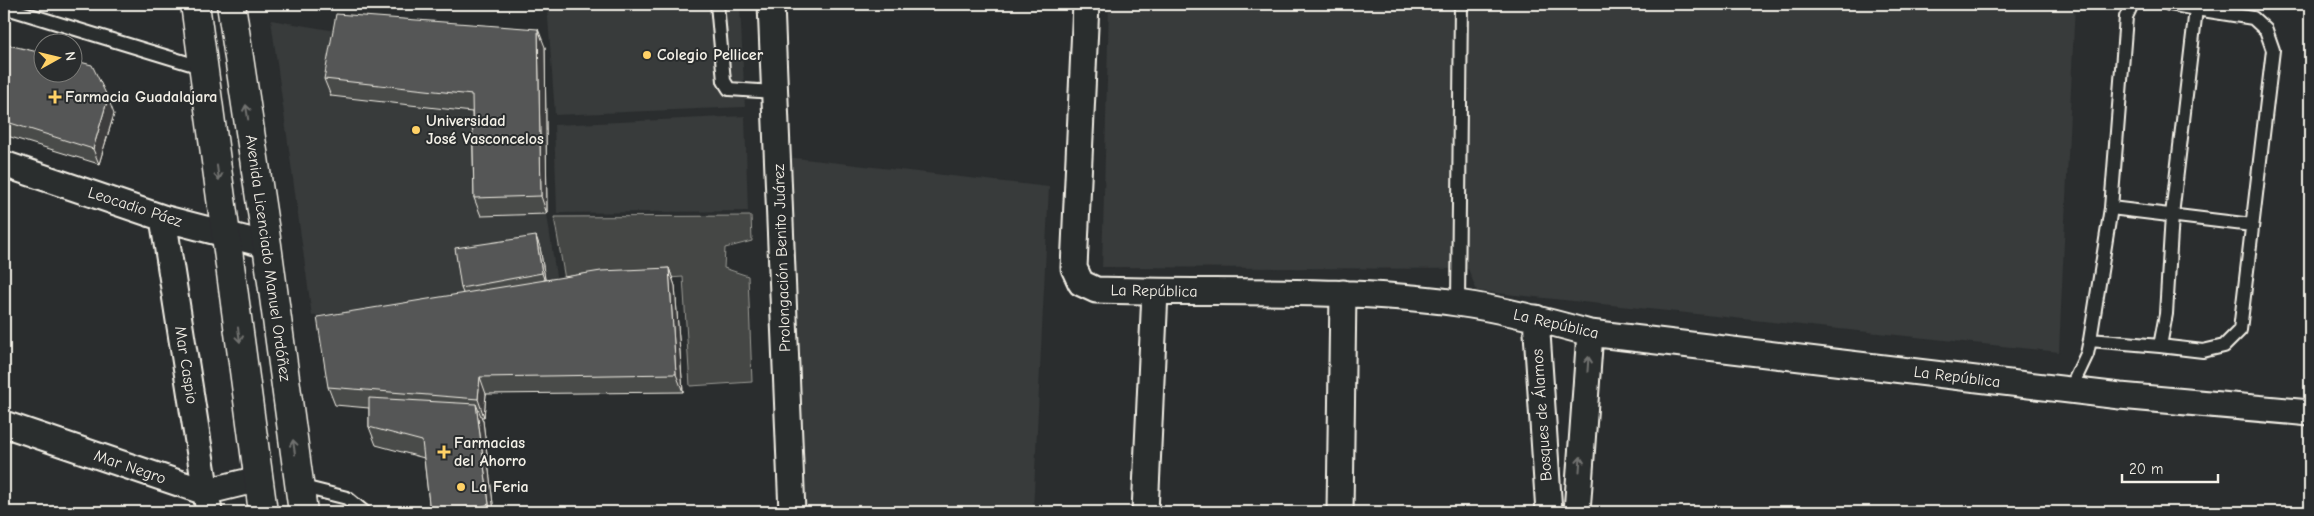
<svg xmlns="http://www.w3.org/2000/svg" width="2314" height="516" viewBox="0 0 2314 516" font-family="'Comic Neue',sans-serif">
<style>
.built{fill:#373a3a}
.green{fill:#444645;stroke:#9c9c96}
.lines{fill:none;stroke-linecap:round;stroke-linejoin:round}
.lane-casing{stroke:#f4f1e8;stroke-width:16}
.street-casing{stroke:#f4f1e8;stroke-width:29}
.secondary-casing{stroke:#f4f1e8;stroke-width:31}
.lane{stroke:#2a2d2e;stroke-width:12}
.street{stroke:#2a2d2e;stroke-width:25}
.secondary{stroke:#2a2d2e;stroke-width:28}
.wall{fill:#494b4a;stroke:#f4f1e8}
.shaded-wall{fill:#3c3d3c;stroke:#f4f1e8}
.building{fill:#555756;stroke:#f4f1e8}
.oneway{stroke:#71726f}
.poi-dot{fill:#ffd166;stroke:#2a2d2e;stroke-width:2}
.labels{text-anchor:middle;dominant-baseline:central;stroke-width:4;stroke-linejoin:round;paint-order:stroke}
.poi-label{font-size:16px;font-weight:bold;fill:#f4f1e8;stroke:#2a2d2e;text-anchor:start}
.street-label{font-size:16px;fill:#f4f1e8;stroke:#2a2d2e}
</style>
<rect width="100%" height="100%" fill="#2a2d2e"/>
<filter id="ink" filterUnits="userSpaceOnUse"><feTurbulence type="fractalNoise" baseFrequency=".02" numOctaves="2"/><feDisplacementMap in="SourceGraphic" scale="10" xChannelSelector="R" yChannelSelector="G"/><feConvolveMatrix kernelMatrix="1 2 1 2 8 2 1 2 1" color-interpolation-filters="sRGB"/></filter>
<g filter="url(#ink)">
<path class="built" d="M547,4H740L745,107L555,115Z
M1109,4H2075L2059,352L1477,291L1468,269L1102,267Z
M271,20L342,32L545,47L547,214L557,283L412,306L312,316Z
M745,116L748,211L557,213L554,125Z
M787,157L1049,187L1033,512H802Z"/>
<path class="green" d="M751,216L752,241L725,248L724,268L748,276L752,382L690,386L683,277L566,285L554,217Z"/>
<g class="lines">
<defs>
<path id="lane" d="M717,4L724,81L729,89L775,92
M7,8L204,68
M2111,208L2252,225
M1458,303L1461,4
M2090,340L2160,346L2166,314L2172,215L2196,9L2169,4
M2160,346L2203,351L2224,346L2240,330L2273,50L2266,30L2253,18L2196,9
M2070,390L2087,354L2090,340L2111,208L2126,17L2132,4
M299,486L347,498L364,512"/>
<path id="street" d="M771,4L792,512
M1086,4L1074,268L1081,283L1096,290C1216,294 1338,287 1457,303C1502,309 1546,321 1590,333L2120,396L2310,413
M4,164L163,218L267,245
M163,218L209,512
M1536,318L1549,512
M4,424L205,492L258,479
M1145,512L1155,292
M1340,512L1343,293
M1577,512L1590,333"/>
<path id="secondary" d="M195,4L263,512
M231,4L267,245L303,512"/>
</defs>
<use href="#lane" class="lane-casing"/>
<use href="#street" class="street-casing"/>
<use href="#secondary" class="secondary-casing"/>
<use href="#lane" class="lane"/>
<use href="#street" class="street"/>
<use href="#secondary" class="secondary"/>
</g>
<path class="wall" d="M4,44L114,114L99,164L4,135Z
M545,47L547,214L481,216L474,198L472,112L331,96L324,79Z
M540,247L545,280L669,268L675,286L683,392L486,394L484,417H481L483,421L494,512H430L424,458L376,445L369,427V408L335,405L328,387L463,293L461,288Z"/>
<path class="shaded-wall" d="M538,29L545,47L547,214L541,196Z
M108,98L114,114L99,164L93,149Z
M536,236L540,247L546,285L542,273Z
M669,268L675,286L683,392L676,374Z
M480,377L486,394L484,417L478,399Z
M476,404L483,421L494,512H492L489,504Z"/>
<path class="building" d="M336,14L538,29L541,196L474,198L472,95L324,79Z
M4,44L42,53V72H72V60L92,65L108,98L93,149L4,121Z
M536,236L542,273L461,288L455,248Z
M669,268L676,374L480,377L478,399L328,387L317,317L601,271Z
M369,398L476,404L489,504L480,507L481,512H430L422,441L369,427Z"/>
<defs><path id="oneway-shaft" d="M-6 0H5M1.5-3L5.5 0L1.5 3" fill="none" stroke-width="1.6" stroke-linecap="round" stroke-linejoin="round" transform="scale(1.25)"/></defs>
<g class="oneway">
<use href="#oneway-shaft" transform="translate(247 112) rotate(-99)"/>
<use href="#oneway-shaft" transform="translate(218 173) rotate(82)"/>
<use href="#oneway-shaft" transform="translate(239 335) rotate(82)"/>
<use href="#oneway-shaft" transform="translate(1588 364) rotate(-86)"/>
<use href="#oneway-shaft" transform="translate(294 447) rotate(-98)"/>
<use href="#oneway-shaft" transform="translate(1580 464) rotate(-86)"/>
</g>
</g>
<g class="poi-dot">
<circle cx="647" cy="55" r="5"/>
<path d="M52.5 89.5h5v5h5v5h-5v5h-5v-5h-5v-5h5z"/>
<circle cx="416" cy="130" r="5"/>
<path d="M441.5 444.5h5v5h5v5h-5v5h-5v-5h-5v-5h5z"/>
<circle cx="461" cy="487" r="5"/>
</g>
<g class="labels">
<g class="poi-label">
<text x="657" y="55">Colegio Pellicer</text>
<text x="65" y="97">Farmacia Guadalajara</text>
<text x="426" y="121">Universidad<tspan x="426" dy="18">José Vasconcelos</tspan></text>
<text x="454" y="443">Farmacias<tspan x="454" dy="18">del Ahorro</tspan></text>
<text x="471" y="487">La Feria</text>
</g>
<g class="street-label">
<text transform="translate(135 207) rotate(18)">Leocadio Páez</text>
<text transform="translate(268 258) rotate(82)">Avenida Licenciado Manuel Ordóñez</text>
<text transform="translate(782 258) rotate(-92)">Prolongación Benito Juárez</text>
<text transform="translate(1154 291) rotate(1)">La República</text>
<text transform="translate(1556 324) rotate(13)">La República</text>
<text transform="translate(186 365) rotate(81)">Mar Caspio</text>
<text transform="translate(1957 377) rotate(7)">La República</text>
<text transform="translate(1542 415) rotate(-94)">Bosques de Álamos</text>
<text transform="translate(130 467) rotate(19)">Mar Negro</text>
</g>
</g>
<rect width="2314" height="516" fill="none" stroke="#2a2d2e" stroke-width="20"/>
<rect x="10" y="10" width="2294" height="496" fill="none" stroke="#f4f1e8" stroke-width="2" filter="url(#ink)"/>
<g transform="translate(58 58) rotate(82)"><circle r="24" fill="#2a2d2e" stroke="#7b7b78"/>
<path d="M0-4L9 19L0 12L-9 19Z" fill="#ffd166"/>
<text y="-8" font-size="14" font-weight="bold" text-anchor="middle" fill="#f4f1e8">N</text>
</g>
<path d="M2122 474v8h96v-8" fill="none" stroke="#f4f1e8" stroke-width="2.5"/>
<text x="2129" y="474" font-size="15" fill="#f4f1e8" stroke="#2a2d2e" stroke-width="4" paint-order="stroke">20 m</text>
</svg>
